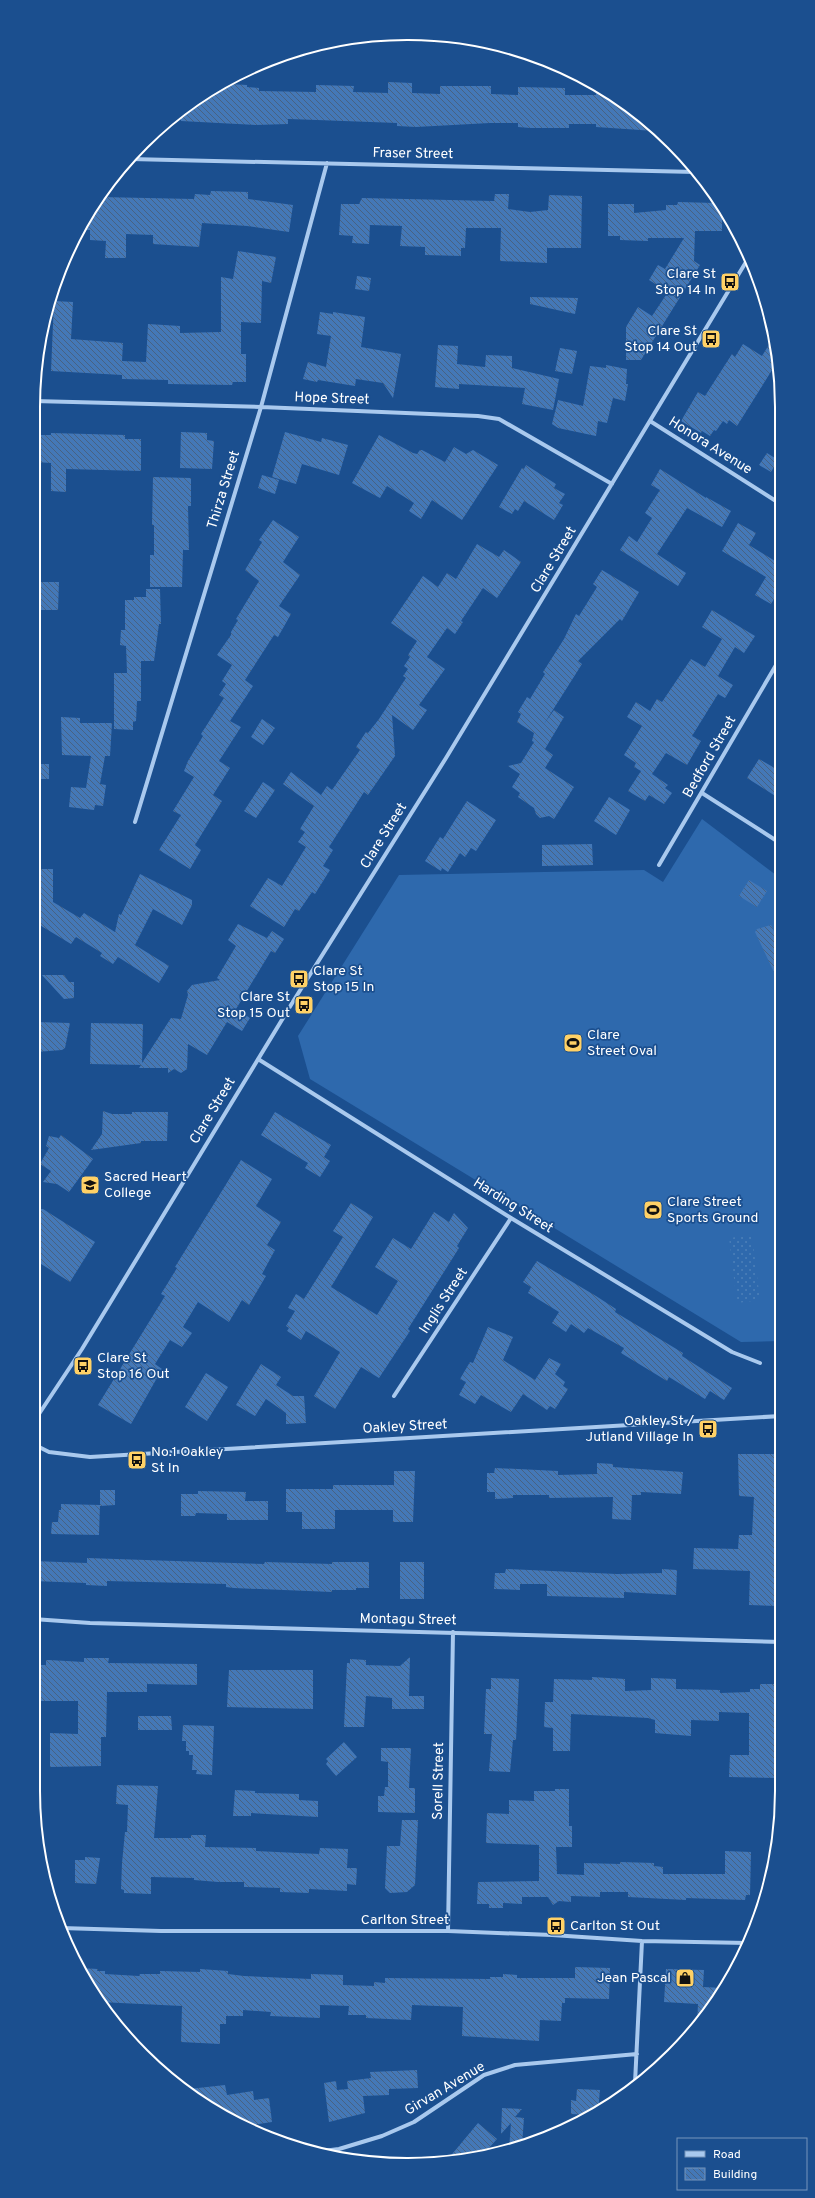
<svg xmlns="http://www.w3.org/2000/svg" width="815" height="2198" viewBox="0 0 815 2198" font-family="Overpass,sans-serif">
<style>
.grass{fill:#2e69ad}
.park{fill:url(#park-dots)}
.building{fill:url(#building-back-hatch)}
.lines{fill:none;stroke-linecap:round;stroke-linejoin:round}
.minor{stroke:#a9c9ee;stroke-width:4}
.labels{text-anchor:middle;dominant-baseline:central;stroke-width:3.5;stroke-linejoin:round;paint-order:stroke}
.street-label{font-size:14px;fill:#fff;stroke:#1b4f8f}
.poi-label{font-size:14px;fill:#fff;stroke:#1b4f8f;text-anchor:start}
.rim{fill:none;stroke:#fff;stroke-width:2}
</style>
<defs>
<pattern id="park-dots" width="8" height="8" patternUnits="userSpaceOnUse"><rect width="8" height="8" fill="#2e69ad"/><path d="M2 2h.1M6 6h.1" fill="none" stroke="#4d80b9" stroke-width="1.8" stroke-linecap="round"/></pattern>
<pattern id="building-back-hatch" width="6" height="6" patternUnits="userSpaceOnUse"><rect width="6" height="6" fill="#4478b7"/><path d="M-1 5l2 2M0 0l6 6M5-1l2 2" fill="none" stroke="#486282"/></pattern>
</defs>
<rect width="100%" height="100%" fill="#1b4f8f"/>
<path class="grass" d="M702,819L780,878L781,1341L741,1342L310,1079L298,1036L399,875L644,870L663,882Z"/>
<path class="park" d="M752,1235L760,1300L737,1303L729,1238Z"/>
<path class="building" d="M228,80V84L247,85V87L259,88V91L316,92V85L354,86L353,92L388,93V82L412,83V93L440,94V86H491V94L518,95V87L565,88V95H596L597,88L615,96L655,131L596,127V124H569V128H530L518,127V123H490L416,127L397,126V123L317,120L288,119V124L256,125L181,121V111Z
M211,191L248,192V199L293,205L289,232L247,226L202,223L199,247L153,244V235L126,234V258H105L106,241L90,240V230H79L100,197L194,199L195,194L210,195Z
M495,194H509L508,209L530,212L548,210L549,195L582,196L581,248H547V263L500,261L501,228H466L465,248H461V256L425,255V247L400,246L402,226L370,225L369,244L352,243L353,236L339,235L341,204H359L362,198L494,201Z
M678,202L715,203L722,214V231H695L694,261L700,265L641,360H626V327L638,307L652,316L668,292L649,280L658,265L665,269L684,238H648V241L620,240V236H608V204H634V213L666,210V205H677Z
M238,251L276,257L271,283L262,281L261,323L241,322V354H246V382H233L232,385L168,384V380L122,379V375L51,371L54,301L73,302L71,339L123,343L122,361L146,362L148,324L180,326V333L221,332V277L233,279Z
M357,276L371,278L369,291L355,289Z
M530,297L578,298L575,314L530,304Z
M320,312L333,314V312L365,317L361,347L401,354L393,398L383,383L356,379L355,386L318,380L317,382L303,379L308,362L326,367L331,336L317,334Z
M773,338L779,359L737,426L729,420L727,424L723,421L716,431L714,430L710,436L702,431L701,433L681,421L698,392L705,396L732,354L735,357L743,344L762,356Z
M438,345L458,346L457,364L485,367L486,355L512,356V368L559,379L553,410L522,404L525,388L459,384V389L435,387Z
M560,348L577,351L572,374L555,371Z
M606,365L627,369L626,384H628L625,401L613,398L607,423L598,421L596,436L558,428L552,424L558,400L583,406L590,366L606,368Z
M181,432L207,433V440L214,441L212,469L180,468Z
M285,432L321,442L322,438L348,445L339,475L302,464L296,484L272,477Z
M51,433L125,435V439H141V471L66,469V492L51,491V463L35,462V435H51Z
M379,435L413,453L417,454L420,450H422L445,462L454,447L466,454L473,450L498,465L462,520L432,500L421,519L409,511L414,503L387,486L380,498L352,483Z
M767,453L778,460L771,472L759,465Z
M526,465L556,484L554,488L565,494L559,503L563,505L554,520L524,501L518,511L515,509L512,514L499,507L522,468L524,469Z
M660,469L706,498V497L731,511L722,527L687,508L657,554L686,573L678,586L620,550L629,536L637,542L652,518L645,513L660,490L651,485Z
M262,475L279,480L275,494L258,488Z
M153,477L191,478V506H188L189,550H183L182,587H150V555H154V525H152Z
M273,520L299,537L283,562L300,575L279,606L291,614L278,637L274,635L245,680L253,686L230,721L241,727L219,761L230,768L213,795L222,801L195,845L201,850L190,869L159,850L181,815L173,811L194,777L184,771L188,761L203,736L201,734L224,698L219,695L226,684L222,681L232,665L217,655L231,635V632L238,620L236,619L259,581L245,570L262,542L259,540Z
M738,523L756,533L749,545L775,561L779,555V591L771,604L755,595L766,577L722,551Z
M477,544L499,557L504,550L521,562L497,598L483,588L461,621L463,622L455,634L447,628L427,657L445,669L419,705L427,710L413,730L392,715L395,756L368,795L364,792L329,847L333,850L323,866L330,870L315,894L312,892L299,911L295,909L284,927L250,906L268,878L282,886L306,847L298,842L305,832L300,829L314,806L283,784L291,772L321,795L327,786L332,790L360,750L356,747L366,732L368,733L379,719L406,678L403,676L408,669L404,666L410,657L408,655L417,641L391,623L423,576L438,587L447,573L456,579Z
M602,570L639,592L622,621L620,619L578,661L582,664L544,724L554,710L564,717L545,749L553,755L545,768L574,787L554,819L549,816L540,818L536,814L534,808L518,797L520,793L512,787L520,774L508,766L521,763L534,742L532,741L534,733L517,722L521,714L518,712L527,697L530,699L545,674L543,672L564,639L576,614L579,616L597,587L593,584Z
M38,582H59L58,610H38Z
M146,589H160L161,624H159L154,661H141V701H137L136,721L133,722V730L114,729V673H127L126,646L120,645L121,630H125V600H134V597H146Z
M712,610L755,636L744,653L735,647L718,676L733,685L725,698L718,694L692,736L701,741L687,765L666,753L652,774L668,785L665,788L672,793L664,804L649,795L645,801L628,791L641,771L634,767L636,763L624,755L642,726L627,717L636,702L650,711L657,699L662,702L691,659L705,667L722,639L702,627Z
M61,717L80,718V723H112L110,756H105L100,784L106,785L103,806L95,805L94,810L69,807L71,787L86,788L91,756L62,755Z
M262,719L275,728L263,745L251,737Z
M759,759L780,771V799L747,778Z
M35,764H49V779H35Z
M263,782L275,790L256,818L244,811Z
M609,797L630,810L616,835L594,821Z
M467,801L496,820L476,851L471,848L465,857L460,853L448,872L442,868L441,871L425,861L440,837L443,839Z
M592,844L593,865L542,866V845Z
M33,869H53V902L80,918L84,913L115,932L119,914L121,915L140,874L192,900V905L182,925L153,909L135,945L169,966L159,983L118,957L113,964L100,956L102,953L76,937L71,944L33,921Z
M749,880L767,891L757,907L739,896Z
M238,924L267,938L272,931L284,939L275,953L271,951L236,1009L250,1018L242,1031L227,1022L207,1055L188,1044L187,1069L181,1073L174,1069L168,1073V1068H139L141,1065L90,1064L91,1023L143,1024L142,1063L171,1018L181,1019L188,995L187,991L192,985L220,980L217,978L236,946L228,940Z
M771,925L780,944V985L755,932L757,929Z
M42,975H64L69,982H74V998L64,999Z
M35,1022L70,1023L65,1048L62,1050L36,1052V1047H33V1025H35Z
M103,1111L112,1114H132V1112H168L167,1141H141V1143L91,1150L102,1134Z
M275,1112L331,1145L324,1157L330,1161L320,1177L305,1168L308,1163L261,1135Z
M61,1135L93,1159L69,1192L57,1184L43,1182L51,1171L40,1164L49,1148L46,1146L49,1136L59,1138Z
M241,1160L272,1179L256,1206L281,1222L267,1245L275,1250L262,1274L266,1276L249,1305L242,1300L229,1322L198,1302L183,1327L192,1333L182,1347L170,1340L155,1364L162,1369L131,1424L98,1405L165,1296L161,1294L177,1268L175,1267Z
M351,1203L373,1217L331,1287L377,1315L398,1281L375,1267L393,1238L411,1249L434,1212L449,1222L454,1213L468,1228L457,1246L459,1248L408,1329L410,1331L379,1378L361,1367L335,1409L314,1396L340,1352L306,1331L301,1340L287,1331L289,1328L286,1326L295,1311L288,1308L296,1294L304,1299L343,1237L333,1231Z
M33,1209H43L95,1242L70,1282L33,1259Z
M537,1261L596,1296L616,1309L615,1312L683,1353L682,1356L732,1388L724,1400L710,1391L705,1399L669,1377L667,1381L621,1353L624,1348L588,1328L584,1333L571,1324L566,1332L552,1323L559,1312L528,1293L531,1287L523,1282Z
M488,1327L513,1337L503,1360L535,1380L549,1358L561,1364L555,1374L565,1382L563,1386L568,1389L555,1409L550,1406L547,1410L523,1394L511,1412L481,1395L475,1404L459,1395L466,1382L460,1379L470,1362L473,1363Z
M261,1364L281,1377L276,1385L293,1396H304L306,1423L286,1424V1413L266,1399L255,1416L236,1405Z
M206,1373L228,1387L207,1421L185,1407Z
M738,1454H776V1471H780L777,1606L749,1605L750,1571L693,1569L694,1548L738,1549L739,1535H752L754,1497L739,1496Z
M597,1463L613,1464V1467L683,1472L681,1494L641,1492V1495H632L631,1520L612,1519L613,1497L549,1498V1495H513V1498L495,1499V1492H487V1473H494L495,1468L558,1471V1475L597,1474Z
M394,1471H415L413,1522H393V1510H335V1529H302V1512H286V1489H333V1485H394Z
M100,1490H115V1505L100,1506Z
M198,1491L246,1492L245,1501H268V1520H227V1514L196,1513L195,1516H181V1494H198Z
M61,1504L100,1505L99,1535L51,1534L52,1522H58L59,1510H61Z
M87,1558L264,1564L265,1562L332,1564V1562H369V1588H356V1590H332V1592L234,1588L226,1587V1584L107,1581V1586L86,1585V1583L33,1581V1561L87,1563Z
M400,1562H424V1599H400Z
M506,1569L617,1574L662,1573V1569L677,1570L676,1595L624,1592V1598L547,1596V1584H520V1590L494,1589L495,1573H505Z
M410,1657L409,1696H424V1709H392V1698L366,1696L364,1727H344L347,1663H350V1659L366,1660V1665L400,1666Z
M84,1658H109L108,1663L197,1664V1685L147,1684V1692H107L106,1737H101V1766L50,1767V1733L78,1734V1701H33V1665H46V1660H49L84,1662Z
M229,1670H313V1709L227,1707Z
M592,1677L625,1679V1691L651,1690V1678L676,1679V1689L720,1690V1693L750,1692V1689H760V1684H777L776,1755H778V1778L729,1777L730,1755H749V1713L719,1712V1721L691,1720V1736L655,1733V1720L648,1718L571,1714L570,1751H553V1728L544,1727L545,1702H553L554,1679L592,1680Z
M491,1678L519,1679L516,1740H513L510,1772L489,1771L492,1734H484L485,1712L486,1689H491Z
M138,1716H171L172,1730H138Z
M183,1725L214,1726L212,1775L196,1774L197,1770H192L193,1755H189V1751H186V1741H182Z
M344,1742L357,1757L336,1776L326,1764L328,1761L326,1759Z
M381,1748H411L409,1788H415V1813L378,1812V1796H384L385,1787H388V1762L381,1761Z
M117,1785L158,1786L154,1838H191V1835H206L205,1847L256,1848V1851L319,1854L320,1848L348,1849L347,1868H357L356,1885L347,1884V1891L309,1889V1893L280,1892V1888L244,1887V1882H218L194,1880V1878L151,1877V1894L124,1893V1890L121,1889L122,1863L125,1832H127L128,1805L116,1804Z
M555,1789H569V1826H572V1847H556L557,1874L584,1875V1863L620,1864V1862L654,1863V1866L663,1867V1874H725V1851L751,1852L750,1895H746L745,1900L686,1898V1900L628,1897V1892H600V1897L571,1896V1902L559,1901L553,1905L548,1897H522V1904L503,1903V1908H489V1904H477L478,1882L539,1881V1845L486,1843L487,1813L509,1814V1800L534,1801V1791H555Z
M235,1790L255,1791V1793L299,1794V1800L318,1801V1817L251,1813V1816H233Z
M402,1820H418L415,1885L407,1892L390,1893L385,1888L387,1846H400Z
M85,1857L100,1858L96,1884L75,1883V1860H85Z
M575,1967L610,1968L609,1999L565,1998V2003H562L561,2021L540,2020L539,2041L462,2036L463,2007L412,2005L411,2020L366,2018V2015H348L349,2006L320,2005V2018L270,2016L271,2012L243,2010V2016H226V2024H220V2044L181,2042L182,2006L100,2002L79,1968L98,1969L97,1971H105V1974L139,1976L140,1974H160V1971L200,1972V1969L228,1971V1974L244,1976L311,1979V1974L343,1975V1985L374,1986V1982L385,1983V1978L490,1979V1977H503V1974L517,1975V1978H575Z
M666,1969L704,1970L703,1987L724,1988L705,2018L697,2025L698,2004L664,2002Z
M417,2070L418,2088L389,2089V2095L363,2096L365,2113L329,2122L324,2083L336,2081L337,2090L348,2089L347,2081L371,2078L370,2072Z
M225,2085L227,2095L253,2091L254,2100L269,2098L272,2122L245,2126V2122L239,2123L220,2115L189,2089Z
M577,2089L600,2090L598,2111L592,2115L571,2114V2100L576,2101Z
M502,2108L522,2109L515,2117L524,2118L522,2145L509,2149L511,2123L501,2134Z
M478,2123L497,2139L480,2158L448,2159Z"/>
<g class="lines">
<path class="minor" d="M130,159L696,172
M34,401L261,407L478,416L499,419L612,484
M650,421L779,503
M702,793L780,843
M135,822L261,407L327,163
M659,865L779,660
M258,1059L511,1218L732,1352L760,1363
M394,1396L511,1218
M33,1423L82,1349L294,1000L446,758L749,257
M33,1444L49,1452L90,1457L781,1416
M33,1619L90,1623L782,1642
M61,1928L161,1931H448L552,1935L642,1941L748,1943
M448,1931L453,1632
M635,2083L642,1941
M315,2152L339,2149L382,2136L414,2122L484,2075L515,2065L637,2054"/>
</g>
<defs>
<symbol id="bus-square" viewBox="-11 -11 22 22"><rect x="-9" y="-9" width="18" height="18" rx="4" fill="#ffd166" stroke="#1b4f8f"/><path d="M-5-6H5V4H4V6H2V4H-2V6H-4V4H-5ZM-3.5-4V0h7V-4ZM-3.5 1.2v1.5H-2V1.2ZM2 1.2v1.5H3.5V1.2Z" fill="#111"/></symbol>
<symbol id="stadium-square" viewBox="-11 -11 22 22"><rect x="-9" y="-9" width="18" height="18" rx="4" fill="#ffd166" stroke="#1b4f8f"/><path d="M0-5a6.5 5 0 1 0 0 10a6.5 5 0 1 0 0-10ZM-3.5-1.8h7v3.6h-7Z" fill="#111"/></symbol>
<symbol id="school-square" viewBox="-11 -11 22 22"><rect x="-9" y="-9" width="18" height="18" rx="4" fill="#ffd166" stroke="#1b4f8f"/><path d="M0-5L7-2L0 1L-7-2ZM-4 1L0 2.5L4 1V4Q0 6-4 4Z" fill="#111"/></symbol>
<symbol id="shop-square" viewBox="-11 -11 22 22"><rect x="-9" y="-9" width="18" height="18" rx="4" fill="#ffd166" stroke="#1b4f8f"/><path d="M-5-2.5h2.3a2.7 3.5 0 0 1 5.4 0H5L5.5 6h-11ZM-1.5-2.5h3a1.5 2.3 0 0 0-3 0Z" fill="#111"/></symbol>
</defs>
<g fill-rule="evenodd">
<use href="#bus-square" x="719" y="271" width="22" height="22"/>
<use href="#bus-square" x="700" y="328" width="22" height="22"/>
<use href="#bus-square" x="288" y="968" width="22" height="22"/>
<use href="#bus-square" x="293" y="994" width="22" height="22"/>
<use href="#stadium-square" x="562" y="1032" width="22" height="22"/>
<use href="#school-square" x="79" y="1174" width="22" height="22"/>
<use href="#stadium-square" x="642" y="1199" width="22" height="22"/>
<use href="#bus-square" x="72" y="1355" width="22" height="22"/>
<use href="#bus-square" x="697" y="1418" width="22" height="22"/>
<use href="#bus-square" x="126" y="1449" width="22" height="22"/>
<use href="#bus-square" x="545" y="1915" width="22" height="22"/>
<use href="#shop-square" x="674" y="1967" width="22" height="22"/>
</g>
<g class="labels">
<g class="street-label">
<text transform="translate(413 154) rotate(1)">Fraser Street</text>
<text transform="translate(332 399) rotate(2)">Hope Street</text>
<text transform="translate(710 446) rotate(32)">Honora Avenue</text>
<text transform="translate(224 490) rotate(-73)">Thirza Street</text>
<text transform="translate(554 560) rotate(-59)">Clare Street</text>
<text transform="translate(710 757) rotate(-60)">Bedford Street</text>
<text transform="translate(384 836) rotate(-58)">Clare Street</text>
<text transform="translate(213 1111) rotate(-59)">Clare Street</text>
<text transform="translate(513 1206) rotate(32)">Harding Street</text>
<text transform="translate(444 1301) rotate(-57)">Inglis Street</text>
<text transform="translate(405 1427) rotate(-3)">Oakley Street</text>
<text transform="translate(408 1620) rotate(1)">Montagu Street</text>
<text transform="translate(439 1781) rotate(-89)">Sorell Street</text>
<text x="405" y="1920">Carlton Street</text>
<text transform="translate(445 2089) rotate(-31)">Girvan Avenue</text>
</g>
<g class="poi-label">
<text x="716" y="274" text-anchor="end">Clare St<tspan x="716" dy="16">Stop 14 In</tspan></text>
<text x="697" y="331" text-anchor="end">Clare St<tspan x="697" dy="16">Stop 14 Out</tspan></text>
<text x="313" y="971">Clare St<tspan x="313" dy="16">Stop 15 In</tspan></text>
<text x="290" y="997" text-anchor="end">Clare St<tspan x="290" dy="16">Stop 15 Out</tspan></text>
<text x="587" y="1035">Clare<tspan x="587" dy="16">Street Oval</tspan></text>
<text x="104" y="1177">Sacred Heart<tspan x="104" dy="16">College</tspan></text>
<text x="667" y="1202">Clare Street<tspan x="667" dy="16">Sports Ground</tspan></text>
<text x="97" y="1358">Clare St<tspan x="97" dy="16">Stop 16 Out</tspan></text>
<text x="694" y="1421" text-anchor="end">Oakley St /<tspan x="694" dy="16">Jutland Village In</tspan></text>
<text x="151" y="1452">No.1 Oakley<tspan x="151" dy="16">St In</tspan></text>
<text x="570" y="1926">Carlton St Out</text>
<text x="671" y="1978" text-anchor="end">Jean Pascal</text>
</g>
</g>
<path d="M0 0H815V2198H0ZM407 40H408A367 367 0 0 1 775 407V1791A367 367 0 0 1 408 2158H407A367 367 0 0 1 40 1791V407A367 367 0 0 1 407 40Z" fill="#1b4f8f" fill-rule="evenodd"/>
<path class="rim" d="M407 40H408A367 367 0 0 1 775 407V1791A367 367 0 0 1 408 2158H407A367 367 0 0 1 40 1791V407A367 367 0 0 1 407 40Z"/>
<rect x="677" y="2138" width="130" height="52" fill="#1b4f8f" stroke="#7695bc"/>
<rect x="685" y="2151" width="20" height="6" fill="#a9c9ee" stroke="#7695bc"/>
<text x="713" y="2158" font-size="12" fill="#ffffff">Road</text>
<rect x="685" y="2168" width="20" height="12" fill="url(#building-back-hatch)" stroke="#7695bc"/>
<text x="713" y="2178" font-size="12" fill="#ffffff">Building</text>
</svg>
